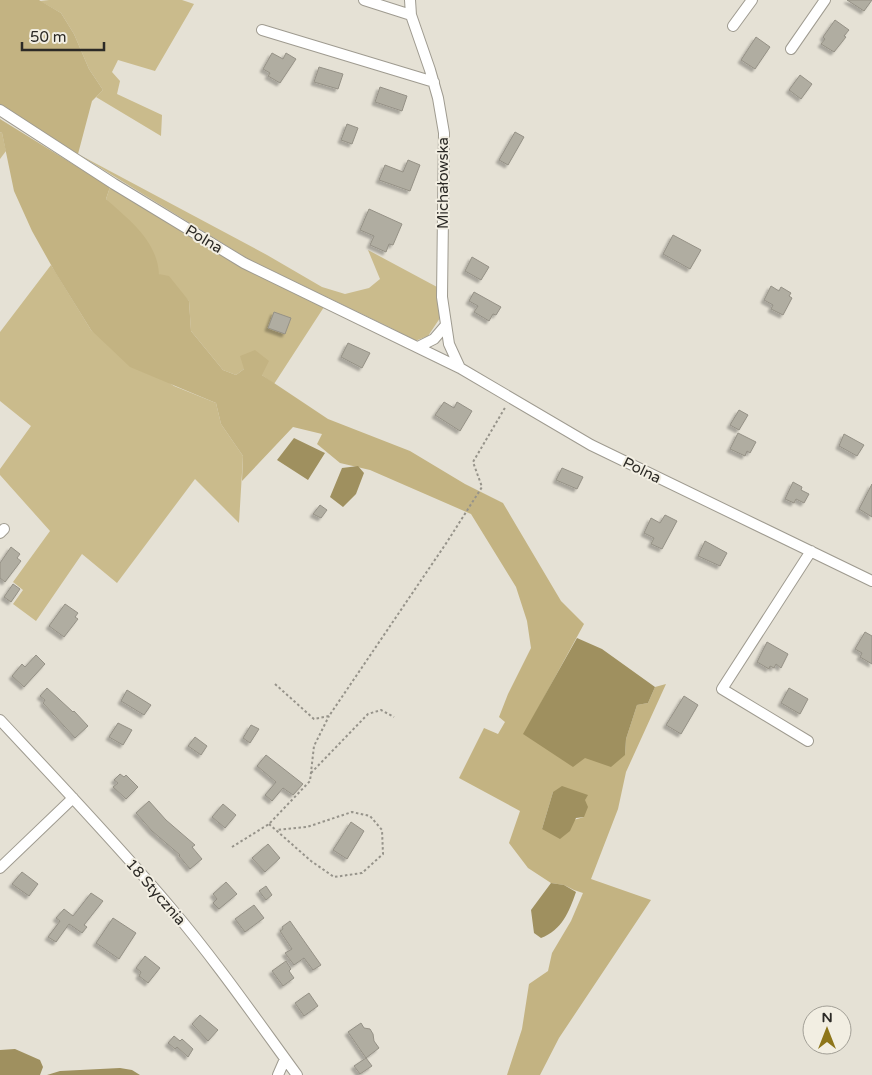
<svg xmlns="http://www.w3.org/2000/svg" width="872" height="1075" viewBox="0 0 872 1075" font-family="'Varela Round',sans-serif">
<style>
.green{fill:#cabb8c}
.forest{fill:#c3b382;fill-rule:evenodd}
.water{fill:#9f905f}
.building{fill:#b0ada1;stroke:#959186;filter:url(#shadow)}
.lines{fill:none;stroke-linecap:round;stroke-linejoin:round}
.minor-casing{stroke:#9f9b90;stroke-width:12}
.path{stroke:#96938a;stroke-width:2;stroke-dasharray:2.5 2.5;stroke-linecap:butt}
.minor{stroke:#fff;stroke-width:10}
.labels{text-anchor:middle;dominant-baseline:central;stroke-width:4;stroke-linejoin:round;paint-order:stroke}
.street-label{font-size:15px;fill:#2c2a26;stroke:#f2eee2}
</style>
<defs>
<filter id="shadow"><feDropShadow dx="-3" dy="3" stdDeviation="1" flood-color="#0004"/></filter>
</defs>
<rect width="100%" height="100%" fill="#e5e1d5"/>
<path class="green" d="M49,0H182L194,4L155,71L118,60L112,72L120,81L117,94L162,115L161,136L96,97L103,90L89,69L74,34L61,13L40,1Z
M0,132L2,133L6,151L0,159Z
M78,154L267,255L322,287L345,294L369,288L380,279L368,250L437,287L440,318L428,336L415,341L391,328L248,259Z
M110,187L241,267L324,307L274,384L262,375L244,369L236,375L223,370L191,331L189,301L159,274L106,199Z
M51,265L91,330L174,386L216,403L221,424L243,456L239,523L195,479L117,583L82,554L36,621L13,604L23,590L13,582L50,531L0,475V469L31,426L0,401V332Z"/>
<path class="forest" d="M0,0H39L61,13L74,34L89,69L103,90L92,101L78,154L10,114L0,106Z
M0,119L110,187L106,199C129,220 157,240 159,274L169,276L189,301L191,331L223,370L236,375L244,369L240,356L255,350L269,361L262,375L328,419L410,451L465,484L503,503L561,601L584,624L524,734L584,758L625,755L626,739L637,705L648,703L655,687L666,684L626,772L618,809L591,879L651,900L559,1038L540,1075H507L522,1029L529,984L548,971L552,953L571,921L583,893L574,890L564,885L551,883L528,868L509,843L520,811L459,778L484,728L498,734L505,722L499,717L508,694L531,648L527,621L516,587L471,514L370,470L340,463L317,444L322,434L293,427L242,481L243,456L221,424L216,403L130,367L91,330L55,272L32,231L14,191L2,133L0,132ZM553,792L584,817L542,829Z"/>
<path class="water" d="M294,438L325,453L308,480L277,460Z
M358,466L364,473L356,494L343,507L330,497L342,468Z
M577,638L602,649L655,687L648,703L637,705L626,739L625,755L611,767L585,758L573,767L523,734Z
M562,786L588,795L585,800L588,807L584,817L576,818L570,831L560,839L542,829L553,792Z
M551,883L564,885L576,892C569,912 562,930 541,938L534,933L531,910Z
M15,1049L40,1060L43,1067L40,1075H0V1050Z
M120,1068L132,1070L140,1075H47L60,1071Z"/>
<path class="building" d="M847,0H872L864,11Z
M835,20L849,30L844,36L846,37L834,52L821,44L825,39L823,37Z
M756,37L770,47L755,69L741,60Z
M272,53L283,59L286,53L296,59L280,83L268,76L270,73L263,69Z
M319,67L343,74L338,89L314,82Z
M800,75L812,84L801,99L789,90Z
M380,87L407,96L402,111L375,102Z
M347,124L358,128L352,144L341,140Z
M515,132L524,137L508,165L499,160Z
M408,160L420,165L410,191L379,180L385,165L403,172Z
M369,209L402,224L393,245L389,244L386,252L370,245L374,236L360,230Z
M673,235L701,250L690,269L663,254Z
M472,257L489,267L481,280L465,271Z
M771,286L779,291L781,287L791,293L789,296L792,298L783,315L771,309L773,305L764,300Z
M474,292L501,307L496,315L493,314L489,321L474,312L478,306L469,301Z
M274,312L291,318L285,334L268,328Z
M348,343L370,353L362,368L341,357Z
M444,402L454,408L457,402L472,411L460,431L435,415Z
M739,410L748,415L739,430L730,425Z
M738,433L756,442L750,453L747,451L745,456L730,449Z
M844,434L864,445L857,456L839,446Z
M562,468L583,477L577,489L556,480Z
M793,482L802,487L801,490L809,494L804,503L796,499L794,503L785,499Z
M872,484V517L859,509Z
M320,505L327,510L321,518L313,514Z
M665,515L677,521L662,549L651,544L654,538L644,533L651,518L660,523Z
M705,541L727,553L720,566L698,556Z
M11,547L20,554L17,558L21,561L5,582L0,578V563Z
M13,584L20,589L11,602L4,597Z
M65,604L78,613L75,617L78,619L64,637L49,626Z
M865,632L872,636V664L860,657L862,653L855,649Z
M767,642L788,654L781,668L776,664L774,668L770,666L769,669L757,662Z
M36,655L45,664L24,687L12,676L22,664L25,667Z
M47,688L73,712L74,711L88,726L75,738L43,703L45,700L40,696Z
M789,688L808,699L800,714L781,703Z
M127,690L151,705L144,715L121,701Z
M684,696L698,705L681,734L666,725Z
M118,723L132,730L123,745L109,737Z
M251,725L259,729L250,743L243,738Z
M195,737L207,746L201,755L188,746Z
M266,755L303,784L293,795L283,788L272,801L265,795L276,782L257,766Z
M120,774L124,777L126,775L138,787L126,799L113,787L118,783L114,780Z
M149,801L166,820L195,845L192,847L202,859L190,869L179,856L180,855L152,831L136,813Z
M223,804L236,815L225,828L212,817Z
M351,822L364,831L347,859L333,850Z
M268,844L280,858L265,872L252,858Z
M22,872L38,884L29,896L12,884Z
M226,882L237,894L219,909L213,903L217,899L213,894Z
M266,886L272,895L266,900L259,891Z
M91,893L103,901L84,925L87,927L82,933L69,924L56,942L48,937L60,921L56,918L64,909L73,916Z
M254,905L264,918L245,932L235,919Z
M113,918L136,933L119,959L96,943Z
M290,921L321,965L313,970L304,958L294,965L285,953L292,949L280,931L283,929L282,927Z
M145,956L160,968L148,983L139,976L141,972L136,968Z
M286,961L291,969L289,971L294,978L283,986L272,971Z
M309,993L318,1006L304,1016L295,1003Z
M200,1015L218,1030L208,1041L192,1024Z
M361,1023L364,1028L370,1029L373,1034L374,1041L379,1048L366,1058L348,1032Z
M174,1036L180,1041L182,1039L193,1049L188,1057L177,1047L175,1049L168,1043Z
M366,1058L372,1066L360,1074L354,1066Z"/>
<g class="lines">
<defs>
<path id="minor" d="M364,0L411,15
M410,0L411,15L430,70L438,98L444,133L442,297L449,344L460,368
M733,26L752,0
M262,30L434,82
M791,49L825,0
M0,110L114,184L244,263L460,368L591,445L872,581
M418,347L434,339L446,325
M0,533L4,529
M0,720C58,782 117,844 171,908C216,961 256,1019 297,1075
M808,741L722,689L811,551
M0,868L73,798
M278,1075L285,1059"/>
</defs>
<use href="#minor" class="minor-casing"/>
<path class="path" d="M275,684L314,719L329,716L447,542L482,487L473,462L506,406
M311,773L368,714L381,710L394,717
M269,824L311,861L334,877L362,873L383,854L382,830L370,816L352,812L307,827L276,830
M232,847L269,824L310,781L314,746L329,716"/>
<use href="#minor" class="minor"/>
</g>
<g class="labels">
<g class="street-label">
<text transform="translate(443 183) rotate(-90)">Michałowska</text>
<text transform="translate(204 239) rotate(31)">Polna</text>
<text transform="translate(642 470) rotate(26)">Polna</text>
<text transform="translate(156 892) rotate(49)">18 Stycznia</text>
</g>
</g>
<g transform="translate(827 1030)"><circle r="24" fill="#f2eee2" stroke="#a3a097"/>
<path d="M0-4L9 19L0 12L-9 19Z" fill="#8e761a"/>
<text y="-8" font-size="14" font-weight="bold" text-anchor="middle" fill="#2c2a26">N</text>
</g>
<path d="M22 42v8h82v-8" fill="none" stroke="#2c2a26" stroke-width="2.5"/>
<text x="30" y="42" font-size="15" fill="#2c2a26" stroke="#f2eee2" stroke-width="4" paint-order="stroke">50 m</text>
</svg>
